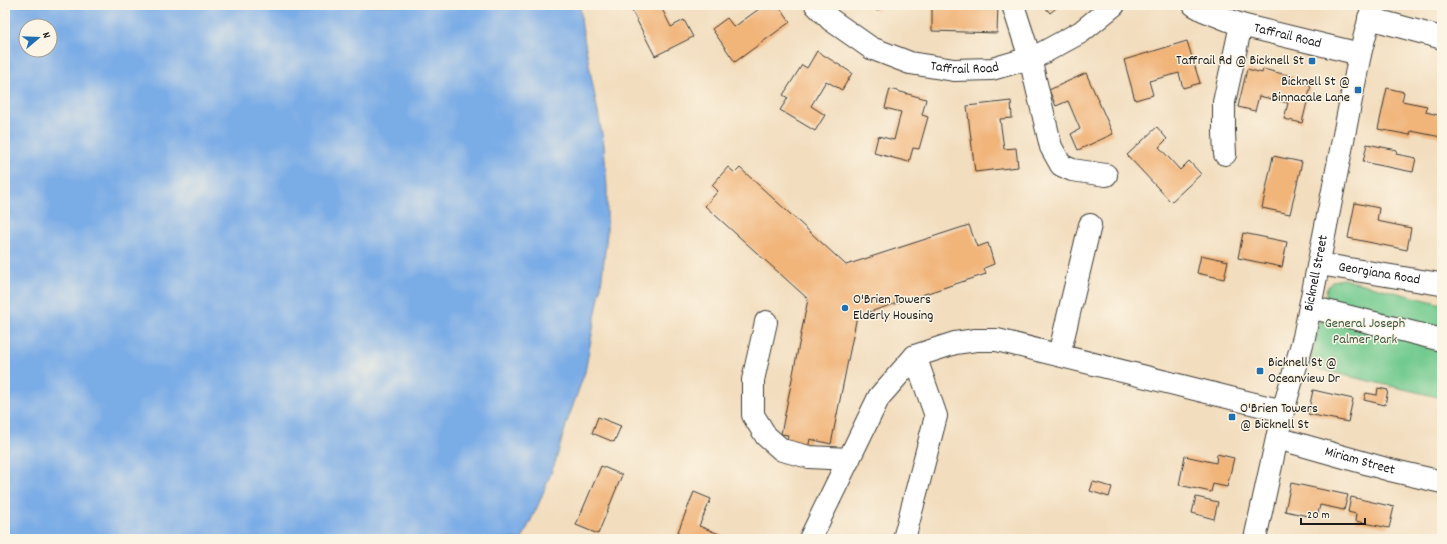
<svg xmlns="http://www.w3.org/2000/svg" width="1447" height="544" viewBox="0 0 1447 544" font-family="Dekko,sans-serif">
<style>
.green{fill:#72ca8f;stroke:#477356}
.water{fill:#7aace6;stroke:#4b6481;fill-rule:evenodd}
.building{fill:#f1b479}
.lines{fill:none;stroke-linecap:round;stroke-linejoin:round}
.minor-casing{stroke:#3c3934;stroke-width:24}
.minor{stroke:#fff;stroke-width:22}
.poi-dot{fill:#1f6fb2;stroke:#fcf5e5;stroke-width:1.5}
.labels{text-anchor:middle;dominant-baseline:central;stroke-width:3;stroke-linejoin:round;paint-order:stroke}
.street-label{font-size:14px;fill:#1c1c1c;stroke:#fcf5e5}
.poi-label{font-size:14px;fill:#1c1c1c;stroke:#fcf5e5;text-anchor:start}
.park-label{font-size:14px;fill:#3a5944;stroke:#fcf5e5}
</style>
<rect width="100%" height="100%" fill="#fcf5e5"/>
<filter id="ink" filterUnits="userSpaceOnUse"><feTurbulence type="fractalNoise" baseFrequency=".025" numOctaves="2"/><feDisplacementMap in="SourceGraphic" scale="8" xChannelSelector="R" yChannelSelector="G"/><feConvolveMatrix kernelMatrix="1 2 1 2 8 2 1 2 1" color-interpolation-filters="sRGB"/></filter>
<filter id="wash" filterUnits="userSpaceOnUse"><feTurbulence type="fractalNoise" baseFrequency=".012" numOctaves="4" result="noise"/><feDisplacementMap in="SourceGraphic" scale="16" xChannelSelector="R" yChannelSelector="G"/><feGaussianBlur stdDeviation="0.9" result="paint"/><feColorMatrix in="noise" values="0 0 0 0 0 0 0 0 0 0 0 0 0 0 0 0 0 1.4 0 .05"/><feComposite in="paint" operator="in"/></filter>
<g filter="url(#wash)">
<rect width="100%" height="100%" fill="#f2ddbe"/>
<path class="green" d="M1343,279L1442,304V398L1309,367L1327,288L1333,281Z"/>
<path class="water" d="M5,5H580L582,27L604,145L607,187V233L601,286L585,372L567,422L555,463L539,503L522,539H5ZM26,26H50V50H26Z"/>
<g id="blocks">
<path class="building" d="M629,5H660L671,27L684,20L693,37L655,56Z
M756,5H778L790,22L735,62L712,29L727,18L734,27L759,9Z
M871,5H884L877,11Z
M932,5H998L997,33L932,31Z
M1043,5H1060L1050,13Z
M1322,5H1333L1331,8Z
M1187,41L1200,83L1183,88L1179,73L1149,81L1153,95L1135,100L1124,60Z
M817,51L852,73L842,90L826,81L811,106L825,115L815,131L780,110L788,98L783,95L802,65L807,68Z
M1247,69L1262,73L1263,69L1295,77L1294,81L1311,85L1302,123L1284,119L1288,103L1259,96L1255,111L1238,107Z
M1086,73L1113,134L1078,150L1071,134L1080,129L1068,101L1056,106L1049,90Z
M1387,88L1404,92L1402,101L1427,106L1426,112L1442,116L1441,137L1411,131L1410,135L1378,129Z
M890,89L926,99L922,115L928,117L919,149L913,148L909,162L874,153L878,136L894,140L901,112L885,108Z
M1011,101L1012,118L1000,119L1004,149L1016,148L1018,167L975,172L967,106Z
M1157,127L1167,139L1159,147L1180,170L1189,161L1201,174L1171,202L1127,155Z
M1367,144L1397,150L1396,154L1416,158L1413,172L1363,162Z
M1273,156L1302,162L1290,214L1262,208Z
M728,167L735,173L740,168L846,265L969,225L977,247L988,243L994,264L984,268L986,274L857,316L831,444L810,439L808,449L786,444L788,435L781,434L808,299L705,206L718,191L712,185Z
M1355,203L1379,208L1377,221L1411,228L1407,250L1348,238Z
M1243,233L1287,242L1282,267L1238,258Z
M1201,255L1228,261L1224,279L1197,273Z
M1378,388L1388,390L1385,405L1364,400L1366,393L1377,395Z
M1313,390L1353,399L1348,422L1308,414Z
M598,417L621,426L614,442L592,433Z
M1217,454L1234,458L1227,487L1213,484L1211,492L1179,485L1185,456L1216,463Z
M601,466L622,475L598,534L576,525Z
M1093,482L1112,487L1109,497L1090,491Z
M1291,483L1348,495L1344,510L1320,505L1317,518L1285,511Z
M694,492L711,499L699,526L724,536L723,539H675Z
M1196,497L1218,502L1214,519L1192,513Z
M1351,497L1394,507L1389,528L1355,521L1356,514L1348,512Z"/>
</g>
</g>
<g filter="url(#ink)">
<use href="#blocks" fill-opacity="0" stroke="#3c3934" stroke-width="1"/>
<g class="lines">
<defs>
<g id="minor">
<path id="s1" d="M816,5L831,20L871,48L910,63L954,70L992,69L1037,56L1081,32L1114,5"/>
<path d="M1013,5L1030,58L1051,147L1061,165L1072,170L1106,175"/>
<path id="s2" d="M1194,5L1203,10L1241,25L1360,54"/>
<path d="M1369,18L1442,38"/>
<path d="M1225,154L1224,133V102L1241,25"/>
<path id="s3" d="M1319,264L1440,284"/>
<path d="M1310,307L1442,340"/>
<path d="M766,322L753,380V415L766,436L782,450L809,457L849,459"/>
<path d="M1059,355L1090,225"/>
<path id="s4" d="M1277,438L1390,470L1442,482"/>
<path d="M810,539L879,397L915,356L955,343L976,340H997L1283,411"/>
<path d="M904,539L936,416L915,356"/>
<path id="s5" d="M1255,539L1283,411L1304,337L1360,54L1373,5"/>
</g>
</defs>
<use href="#minor" class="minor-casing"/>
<use href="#minor" class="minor"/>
</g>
</g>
<g class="poi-dot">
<rect x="1308" y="57" width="8" height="8" rx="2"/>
<rect x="1354" y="86" width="8" height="8" rx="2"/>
<circle cx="845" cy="308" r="4"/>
<rect x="1256" y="367" width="8" height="8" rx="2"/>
<rect x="1228" y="413" width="8" height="8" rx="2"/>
</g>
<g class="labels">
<g class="street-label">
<text stroke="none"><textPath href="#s2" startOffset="99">Taffrail Road</textPath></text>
<text stroke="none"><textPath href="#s1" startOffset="167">Taffrail Road</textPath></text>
<text stroke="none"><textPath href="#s5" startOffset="273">Bicknell Street</textPath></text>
<text stroke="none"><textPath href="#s3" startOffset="61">Georgiana Road</textPath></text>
<text stroke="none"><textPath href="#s4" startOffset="86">Miriam Street</textPath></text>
</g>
<g class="poi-label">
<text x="1304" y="61" text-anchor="end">Taffrail Rd @ Bicknell St</text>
<text x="1350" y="82" text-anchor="end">Bicknell St @<tspan x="1350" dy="16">Binnacale Lane</tspan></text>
<text x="853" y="300">O'Brien Towers<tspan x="853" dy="16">Elderly Housing</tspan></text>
<text x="1268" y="363">Bicknell St @<tspan x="1268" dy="16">Oceanview Dr</tspan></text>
<text x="1240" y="409">O'Brien Towers<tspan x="1240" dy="16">@ Bicknell St</tspan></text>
</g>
<g class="park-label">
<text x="1365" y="324">General Joseph<tspan x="1365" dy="16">Palmer Park</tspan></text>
</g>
</g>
<rect width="1447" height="544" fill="none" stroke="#fcf5e5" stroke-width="20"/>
<g transform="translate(38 38) rotate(71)"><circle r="19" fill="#fcf5e5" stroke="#a29e95"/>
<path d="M0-3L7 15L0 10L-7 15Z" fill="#1f6fb2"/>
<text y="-6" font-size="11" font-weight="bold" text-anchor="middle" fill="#1c1c1c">N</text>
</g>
<path d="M1301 518v6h64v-6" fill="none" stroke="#1c1c1c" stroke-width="2"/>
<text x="1307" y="518" font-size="12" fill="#1c1c1c" stroke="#fcf5e5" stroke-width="3" paint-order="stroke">20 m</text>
</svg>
